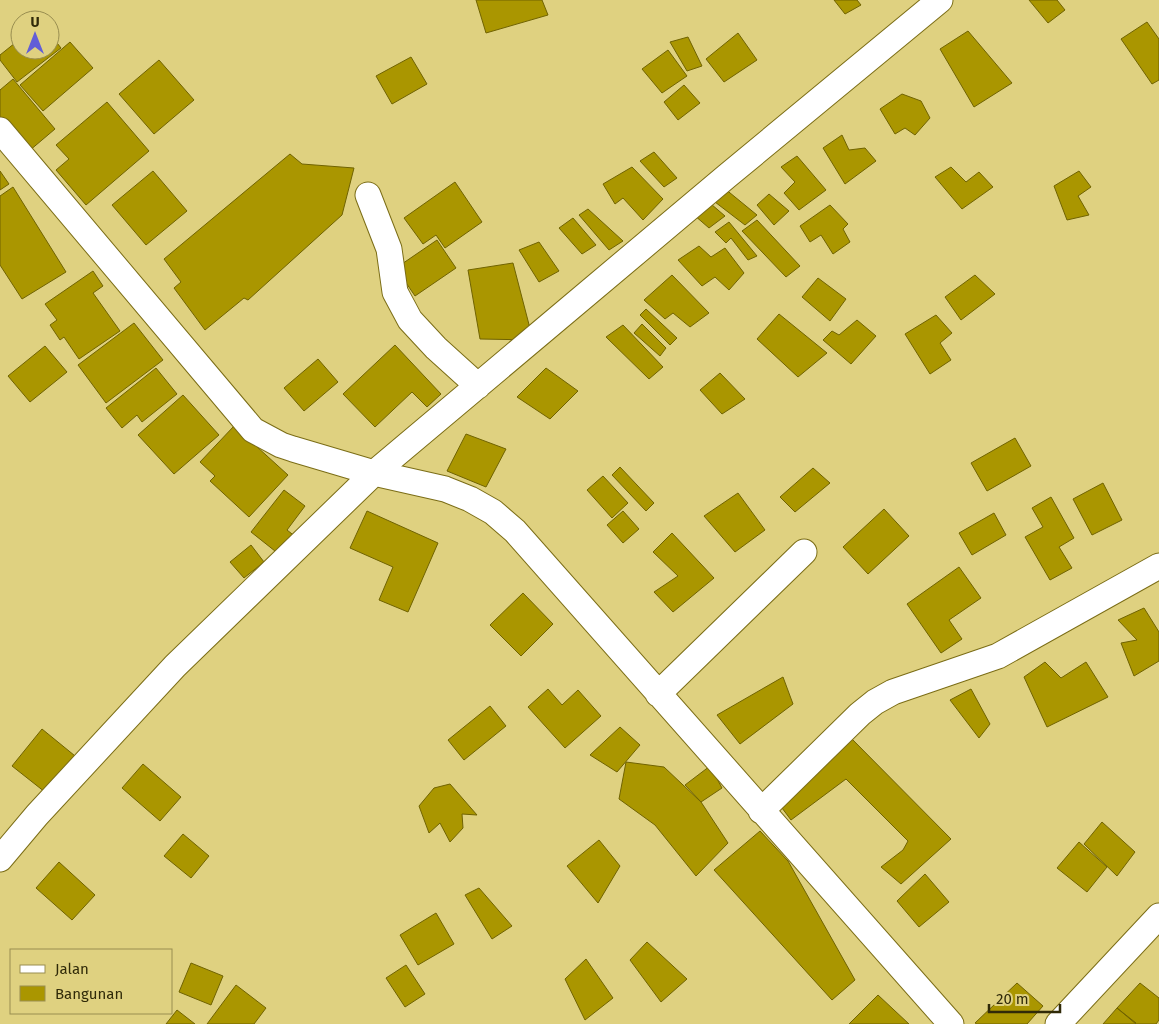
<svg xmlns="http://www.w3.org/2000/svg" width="1159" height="1024" viewBox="0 0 1159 1024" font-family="'Fira Sans',sans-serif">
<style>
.building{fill:#aa9600;stroke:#706301}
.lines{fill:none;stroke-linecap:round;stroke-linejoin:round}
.street-casing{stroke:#7b6d16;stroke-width:27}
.street{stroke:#fff;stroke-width:25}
</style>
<rect width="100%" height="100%" fill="#dfd180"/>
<path class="building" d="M476,0H542L548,15L486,33Z
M834,0H857L861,5L845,14Z
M1029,0H1057L1065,10L1048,23Z
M1147,22L1159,39V80L1152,84L1121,39Z
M968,31L1012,83L974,107L940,49Z
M738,33L757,60L724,82L706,59Z
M50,34L61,48L17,82L0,60V55L20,39V50H50Z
M688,37L702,66L687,71L670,42Z
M70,42L93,68L43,111L20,85Z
M668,50L687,76L662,93L642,69Z
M411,57L427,84L392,104L376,76Z
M159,60L194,100L154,134L119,94Z
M13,79L55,129L29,151L0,117V90Z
M684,85L700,103L678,120L664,102Z
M902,94L921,101L930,118L915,135L905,128L895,134L880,109Z
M107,102L149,151L86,205L56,170L69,159L56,145Z
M842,135L849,150L865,148L876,161L845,184L823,148Z
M654,152L677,178L664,187L640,161Z
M290,154L302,164L354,168L342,215L248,300L244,298L205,330L174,288L181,282L164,259Z
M797,156L826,190L799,210L784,193L795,182L781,167Z
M632,167L663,199L643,220L623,198L615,204L603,184Z
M951,167L966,182L979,172L993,187L962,209L935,177Z
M0,171L9,184L0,190Z
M153,171L187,211L146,245L112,205Z
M1079,171L1091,187L1078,196L1089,215L1067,220L1054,186Z
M455,182L482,222L445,248L436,235L423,244L404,218Z
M13,187L66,272L22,299L0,265V196Z
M724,188L757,215L745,225L715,202Z
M769,194L789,211L774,225L757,205Z
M711,204L725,216L709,228L694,215Z
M830,205L848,224L843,229L850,242L833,254L821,235L810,242L800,226Z
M588,209L623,241L609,250L579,215Z
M573,218L596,245L582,254L559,228Z
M757,220L800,266L786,277L742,231Z
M729,222L757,256L748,260L731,238L726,243L715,232Z
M437,240L456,268L415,296L396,268Z
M539,242L559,271L539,282L519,250Z
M699,246L711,257L725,248L744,273L729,290L715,277L702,286L678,260Z
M513,263L533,340L480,339L468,270Z
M93,271L103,286L93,293L120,331L79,359L64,337L60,340L50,325L57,320L45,304Z
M672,275L709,313L690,327L673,313L665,319L644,300Z
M975,275L995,294L961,320L945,297Z
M818,278L846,299L830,321L802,297Z
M646,309L677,338L670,345L640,315Z
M779,314L827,353L798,377L757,339Z
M936,315L952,333L940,343L951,360L930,374L905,334Z
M857,320L876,336L851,364L823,340L832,331L839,335Z
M134,323L163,360L106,403L78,365Z
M642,324L666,348L660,356L634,333Z
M623,325L663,367L649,379L606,337Z
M395,345L441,394L427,407L412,392L375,427L343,394Z
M45,346L67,372L30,402L8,376Z
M318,359L338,382L304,411L284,388Z
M156,368L177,394L142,422L137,415L122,428L106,408Z
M546,368L578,391L550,419L517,397Z
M720,373L745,399L722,414L700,390Z
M183,395L219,435L174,474L138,435Z
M234,426L288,475L249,517L210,481L215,476L200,462Z
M466,434L506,449L486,487L447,471Z
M1015,438L1031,466L987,491L971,463Z
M620,467L654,503L646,511L612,475Z
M813,468L830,483L795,512L780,497Z
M603,476L628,503L612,518L587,490Z
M1103,483L1122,520L1092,535L1073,499Z
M284,490L305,506L287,530L301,541L280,555L251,532Z
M738,493L765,530L735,552L704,516Z
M1051,497L1074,538L1059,547L1072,568L1050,580L1025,537L1043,527L1032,508Z
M884,509L909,536L868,574L843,547Z
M367,511L438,543L408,612L379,600L393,567L350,548Z
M623,511L639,529L623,543L607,525Z
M994,513L1006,535L972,555L959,533Z
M672,533L714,578L673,612L654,592L678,576L653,552Z
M251,545L264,562L244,578L230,562Z
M959,567L981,598L949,620L962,639L941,653L907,604Z
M523,593L553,624L521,656L490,625Z
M1144,608L1159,632V661L1134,676L1121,643L1137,640L1118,620Z
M1045,662L1061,678L1086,662L1108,697L1047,727L1024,677Z
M783,677L793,704L740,744L717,715Z
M548,689L562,705L578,690L601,716L565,748L528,707Z
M971,689L990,724L979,738L950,700Z
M490,706L506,726L464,760L448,740Z
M620,727L640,745L617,772L590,755Z
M42,729L80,760L50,796L12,766Z
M849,736L951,839L901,884L881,867L903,850L908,841L846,779L791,820L779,804Z
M626,762L664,767L701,802L728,843L696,876L655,825L619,799Z
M143,764L181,797L160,821L122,788Z
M710,766L722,788L701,802L685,785Z
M450,784L477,815L462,814L463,828L450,842L440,823L429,833L419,806L434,788Z
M1102,822L1135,852L1117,876L1084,844Z
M760,831L788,861L855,980L832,1000L714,870Z
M183,834L209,856L191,878L164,856Z
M599,840L620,866L598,903L567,866Z
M1079,842L1107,867L1087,892L1057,868Z
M59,862L95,895L72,920L36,888Z
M925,874L949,902L919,927L897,901Z
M479,888L512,926L492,939L465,895Z
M436,913L454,944L418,965L400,935Z
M647,942L687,979L661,1002L630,960Z
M586,959L613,998L585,1020L565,979Z
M191,963L223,976L211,1005L179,992Z
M406,965L425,994L405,1007L386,978Z
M1017,983L1043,1006L1027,1024H977L975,1023Z
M1140,983L1159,998V1020L1156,1024H1136L1117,1008Z
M236,985L266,1008L254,1024H207Z
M878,995L909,1024H849Z
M1117,1008L1136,1023L1135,1024H1103Z
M177,1010L195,1024H166Z"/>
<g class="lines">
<defs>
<path id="street" d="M0,130L253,430L281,445L293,449L374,473L445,489L470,499L493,512L515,531L951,1024
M368,195L389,249L395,292L410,320L436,348L478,386
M658,694L804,552
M761,811L860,714L875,702L893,692L998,656L1159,566
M0,859L37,815L175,666L374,473L727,176L940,0
M1058,1024L1159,916"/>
</defs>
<use href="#street" class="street-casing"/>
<use href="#street" class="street"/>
</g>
<rect x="10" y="949" width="162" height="65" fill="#dfd180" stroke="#998e50"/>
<rect x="20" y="965" width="25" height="8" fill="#ffffff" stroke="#998e50"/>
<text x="55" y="974" font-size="15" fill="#302a08">Jalan</text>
<rect x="20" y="986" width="25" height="15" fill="#aa9600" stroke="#998e50"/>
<text x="55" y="999" font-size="15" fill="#302a08">Bangunan</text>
<g transform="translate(35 35)"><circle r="24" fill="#dfd180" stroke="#998e50"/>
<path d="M0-4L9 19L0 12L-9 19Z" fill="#625ed7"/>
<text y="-8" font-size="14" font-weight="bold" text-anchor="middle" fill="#302a08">U</text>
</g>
<path d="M989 1004v8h71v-8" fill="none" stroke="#302a08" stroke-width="2.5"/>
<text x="996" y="1004" font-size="15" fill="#302a08" stroke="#dfd180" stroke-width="4" paint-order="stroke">20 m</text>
</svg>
